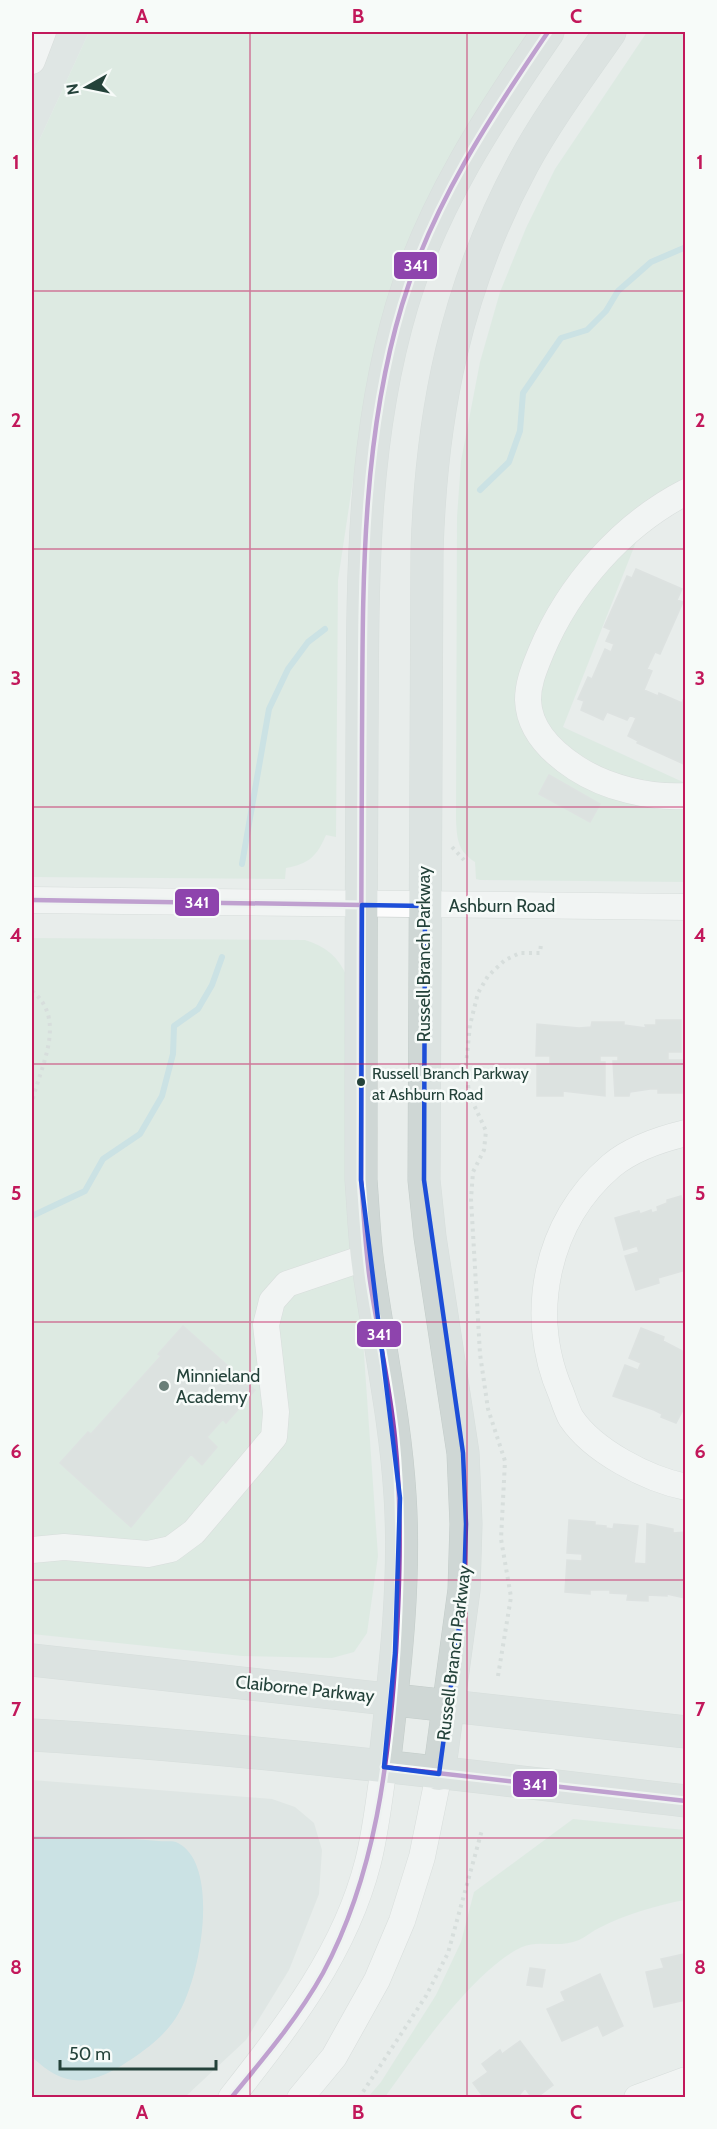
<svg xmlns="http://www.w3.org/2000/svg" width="717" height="2129" viewBox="0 0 717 2129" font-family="Cabin,sans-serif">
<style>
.built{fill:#d6dedb}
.green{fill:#d1e6d8}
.water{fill:#a9d4db}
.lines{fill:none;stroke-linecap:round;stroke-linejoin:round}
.stream{stroke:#a9d4db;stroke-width:6}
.building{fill:#cfd4d2;stroke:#d1d6d4;stroke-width:1.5}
.minor-casing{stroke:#c5cac8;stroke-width:27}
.major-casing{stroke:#c3ccc9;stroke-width:33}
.path{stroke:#c3ccca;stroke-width:4;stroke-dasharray:3 4.5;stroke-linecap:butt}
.minor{stroke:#fcfcfc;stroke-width:26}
.major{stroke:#cfd7d5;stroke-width:32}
.bus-1-casing{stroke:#f7fbf9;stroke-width:9}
.bus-1{stroke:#8e44ad;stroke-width:4.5}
.marked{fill:none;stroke:#1d4ed8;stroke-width:4.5;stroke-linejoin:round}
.grid{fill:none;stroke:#c2185b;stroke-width:1.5;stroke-opacity:0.55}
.bus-dot{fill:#24423a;stroke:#f7fbf9;stroke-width:2}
.poi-dot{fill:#697e78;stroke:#f7fbf9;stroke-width:2}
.labels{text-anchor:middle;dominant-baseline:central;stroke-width:5;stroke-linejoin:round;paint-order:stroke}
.bus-label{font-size:16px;fill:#24423a;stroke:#f7fbf9;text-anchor:start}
.street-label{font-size:18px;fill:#24423a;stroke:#f7fbf9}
.poi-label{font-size:18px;fill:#24423a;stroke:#f7fbf9;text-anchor:start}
.line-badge{stroke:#f7fbf9;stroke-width:2}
.badge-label{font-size:16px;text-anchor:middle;font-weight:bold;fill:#fff}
.neatline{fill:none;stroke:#c2185b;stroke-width:2}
.grid-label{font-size:20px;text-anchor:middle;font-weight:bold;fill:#c2185b}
</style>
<rect width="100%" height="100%" fill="#e8edeb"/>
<path class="built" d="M32,32H89L32,156Z
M32,1780L272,1799L295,1807L314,1823L322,1850L319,1894L289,1970L246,2040L185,2097H32Z"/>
<path class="green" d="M89,32H531L367,387L338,580L336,837L326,835C317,856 309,864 286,868L285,879L32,877V156Z
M647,32H685V492L638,537L563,727L685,783V882L480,880L476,879L475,862C458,851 457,840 456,820L457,517L461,461L480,362L500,292L526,228L555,169Z
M32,938L305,940C325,946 339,957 347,977L361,1311L378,1556L367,1633L354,1652L332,1658L242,1656L32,1634Z
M573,1819L685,1830V1900C657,1905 624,1915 599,1928C592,1931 586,1937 579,1940C557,1949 540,1939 522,1947C474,1969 416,2054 385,2097H368L381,2082L436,1995L461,1942L474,1892Z"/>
<path class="water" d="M32,1836C74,1837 117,1837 159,1841C165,1842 173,1840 178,1843C223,1866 199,1990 173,2022C159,2041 141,2053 121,2066C85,2087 63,2086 32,2057Z"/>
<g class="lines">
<path class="stream" d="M480,490L509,462L520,431L523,393L561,338L587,330L606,311L618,291L651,262L686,247
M242,864L269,709L288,669L308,642L325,629
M32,1216L85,1191L103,1159L140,1134L162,1096L173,1054L174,1026L198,1009L212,985L222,957"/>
</g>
<path class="building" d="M636,569L682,589L677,600L683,602L660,654L655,652L647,669L652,671L644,690L658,696L659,693L682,703L683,700L686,701V765L637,743L638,741L628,736L636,718L630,715L627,720L607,712L603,720L581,710L584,701L578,699L588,677L592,679L605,649L611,652L614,644L606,641L611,630L604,627L627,576L632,578Z
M549,775L600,804L590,822L539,794Z
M656,1020H681V1052H668V1060H683L682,1093H658V1089H650L630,1092L629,1096H615L613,1061H618V1056H600V1062H605V1096L563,1091V1096H537V1064H550V1056H536L537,1024L579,1028L591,1027L592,1022H624V1025L646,1028L645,1025H656Z
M681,1196L686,1212V1270L658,1278L659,1283L636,1290L625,1256L639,1252L637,1246L624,1250L615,1218L639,1211L640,1214L651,1210L652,1213L658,1211L657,1207L667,1203V1200Z
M183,1326L255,1390L226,1423L223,1419L207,1437L217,1447L202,1465L191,1454L131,1527L60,1463L88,1432L91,1434L161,1356L158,1354Z
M641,1328L664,1337L663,1341L686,1353V1404L676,1423L661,1417L662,1414L654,1410L613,1396L625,1365L638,1370L641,1363L629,1358Z
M569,1520L595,1522V1525L606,1526V1528L613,1529L614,1524L638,1526L634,1563L646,1564L647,1524L673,1529V1533L686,1532V1601L685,1598L667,1594V1596L648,1595V1601L627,1600L628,1594L610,1593V1590H590V1594L565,1592L567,1560L582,1561V1554L567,1553Z
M684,1954L686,2000L654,2007L646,1972L664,1968L661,1959Z
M530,1968L545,1970L542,1987L527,1985Z
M600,1974L623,2026L603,2036L598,2025L562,2041L547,2009L565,2001L561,1992Z
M520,2041L553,2085L536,2098H532L525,2088L517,2098H484L473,2083L488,2072L482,2064L500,2050L502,2054Z"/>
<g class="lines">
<defs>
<path id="minor" d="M32,61L43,32
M686,492C622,525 569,585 541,652C535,667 528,682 528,700C529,730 553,753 576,768C607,788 649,798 686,796
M32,900L686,907
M686,1133C661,1139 631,1149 611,1166C546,1222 527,1315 561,1393C564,1401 567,1411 571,1418C593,1451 647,1479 686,1487
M32,1550L64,1547L148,1554L171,1549L194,1532L274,1437L276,1412L266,1325L272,1301L287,1284L367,1257
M231,2098C288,2025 345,1953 368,1862C376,1831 379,1798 384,1767
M300,2098L334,2057L377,1980L402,1921L422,1857L439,1774
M637,2098L686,2080"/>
<path id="major" d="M32,1660L686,1732
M32,1735C250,1748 468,1776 686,1801
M384,1767C394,1678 406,1585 400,1495C395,1415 377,1336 367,1257C364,1231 363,1205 361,1180C361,1032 361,885 362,737C363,591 360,446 402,305C432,205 490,116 548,32
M439,1774L464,1590L466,1524L463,1453L430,1237L424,1180L427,552C431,413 456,288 523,164C548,118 580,75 610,32"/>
</defs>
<use href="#minor" class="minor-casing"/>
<use href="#major" class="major-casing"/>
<path class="path" d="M452,847L464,860
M32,991C68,1020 40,1067 32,1102
M498,1676L511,1597L501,1539L505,1461L488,1409L480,1354L471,1199L473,1172L484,1150L486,1131L469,1094L466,1065L470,1025L478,993L488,976L505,960L520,953H540L541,944
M359,2098L426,1996L448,1953L482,1830"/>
<use href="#minor" class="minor"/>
<use href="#major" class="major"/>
<defs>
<path id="bus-1" d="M32,900L362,905
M384,1767L686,1801
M231,2098C264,2058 298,2018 323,1973C376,1874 389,1761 396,1651C400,1580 402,1509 395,1438C390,1386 378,1334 370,1281C365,1247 364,1214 361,1180C361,1033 361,885 362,738C363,593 360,445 402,305C432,205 490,117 548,32"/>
</defs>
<use href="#bus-1" class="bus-1-casing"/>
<use href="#bus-1" class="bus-1"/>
</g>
<path d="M0 0H717V2129H0ZM362,905L425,906L424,1180L463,1453L466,1524L464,1590L439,1774L384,1767L395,1653L400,1498L361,1180Z" fill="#e8edeb" fill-opacity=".55" fill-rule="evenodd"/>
<path class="marked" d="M362,905L425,906L424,1180L463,1453L466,1524L464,1590L439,1774L384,1767L395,1653L400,1498L361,1180Z"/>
<path class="grid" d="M250,32V2098M467,32V2098M32,291H686M32,549H686M32,807H686M32,1064H686M32,1322H686M32,1580H686M32,1838H686"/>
<circle class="bus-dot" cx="361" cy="1082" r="5"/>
<circle class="poi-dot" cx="164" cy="1386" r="6"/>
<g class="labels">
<g class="bus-label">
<text x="372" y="1073">Russell Branch Parkway<tspan x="372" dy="21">at Ashburn Road</tspan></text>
</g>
<g class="street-label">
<text x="502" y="906">Ashburn Road</text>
<text transform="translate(424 954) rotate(-90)">Russell Branch Parkway</text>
<text transform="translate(454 1653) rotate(-83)">Russell Branch Parkway</text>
<text transform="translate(305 1689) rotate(6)">Claiborne Parkway</text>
</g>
<g class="poi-label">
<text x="176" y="1376">Minnieland<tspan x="176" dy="21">Academy</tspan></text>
</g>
</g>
<g class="line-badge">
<rect x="393" y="251" width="45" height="29" rx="6" fill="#8e44ad"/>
<rect x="174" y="888" width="46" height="29" rx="6" fill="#8e44ad"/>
<rect x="356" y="1320" width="46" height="28" rx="6" fill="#8e44ad"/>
<rect x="512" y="1770" width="46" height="28" rx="6" fill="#8e44ad"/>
</g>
<g class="badge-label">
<text x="416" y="271">341</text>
<text x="197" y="908">341</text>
<text x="379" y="1340">341</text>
<text x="535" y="1790">341</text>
</g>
<rect width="717" height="2129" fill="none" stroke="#f7fbf9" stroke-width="66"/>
<g transform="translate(87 87) rotate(261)" stroke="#f7fbf9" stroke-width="4.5" paint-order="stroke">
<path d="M0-4.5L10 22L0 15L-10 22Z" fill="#24423a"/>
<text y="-9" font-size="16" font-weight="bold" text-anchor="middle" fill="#24423a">N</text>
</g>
<path d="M60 2060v9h156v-9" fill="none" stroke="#24423a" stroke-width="3"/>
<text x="69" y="2060" font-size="18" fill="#24423a" stroke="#f7fbf9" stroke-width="4.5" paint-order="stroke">50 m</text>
<rect x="33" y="33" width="651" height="2063" class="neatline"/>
<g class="grid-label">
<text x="142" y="23">A</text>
<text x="358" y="23">B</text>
<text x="576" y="23">C</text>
<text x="16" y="169">1</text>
<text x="700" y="169">1</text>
<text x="16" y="427">2</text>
<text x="700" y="427">2</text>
<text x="16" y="685">3</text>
<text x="700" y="685">3</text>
<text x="16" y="942">4</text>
<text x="700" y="942">4</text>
<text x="16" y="1200">5</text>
<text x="700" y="1200">5</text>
<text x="16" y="1458">6</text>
<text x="700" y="1458">6</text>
<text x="16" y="1716">7</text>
<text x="700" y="1716">7</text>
<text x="16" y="1974">8</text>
<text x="700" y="1974">8</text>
<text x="142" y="2119">A</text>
<text x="358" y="2119">B</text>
<text x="576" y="2119">C</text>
</g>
</svg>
